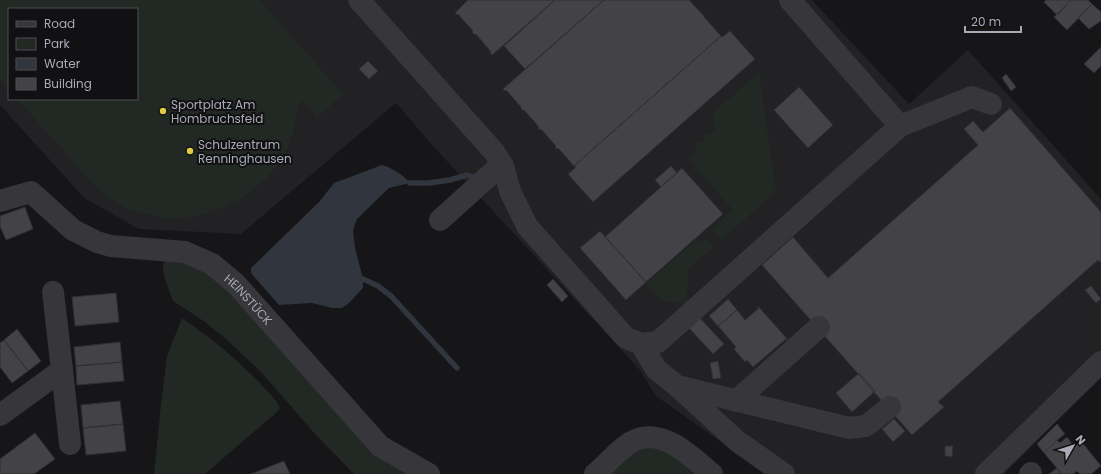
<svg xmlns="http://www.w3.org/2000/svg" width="1101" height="474" viewBox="0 0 1101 474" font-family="Poppins,sans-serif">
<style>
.built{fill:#222124;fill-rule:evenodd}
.green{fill:#222924}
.water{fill:#30353e}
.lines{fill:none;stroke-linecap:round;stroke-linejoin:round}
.stream{stroke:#30353e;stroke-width:5.5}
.building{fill:#434247;stroke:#302f33}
.minor{stroke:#37373b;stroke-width:22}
.poi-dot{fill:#dfcb45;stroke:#111012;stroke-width:1.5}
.labels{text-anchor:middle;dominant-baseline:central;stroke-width:4;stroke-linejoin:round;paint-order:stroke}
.poi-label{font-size:12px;fill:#a9aab6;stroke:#111012;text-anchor:start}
.street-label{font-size:12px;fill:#a9aab6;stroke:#111012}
</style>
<rect width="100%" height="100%" fill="#161517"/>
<path class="built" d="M0,0H812L909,104L968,50L1101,199V378L1004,474H766L656,396L639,369L432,145L396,103L241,234L139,229L84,198L0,105ZM9,9H137V99H9Z"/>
<path class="green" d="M0,0H260L343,94L317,118L303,101L298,105C296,124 292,145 280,162C256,196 215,217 172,219C165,219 158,216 151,215C141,213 129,210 120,205C99,193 85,175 69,157C52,138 34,118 17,99H137V9H9V90L0,80Z
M759,72L776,192L721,240L712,229L733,210L688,159L696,152L695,142L704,141L703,134L715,132L712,114Z
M697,239L701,243L707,239L714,247L688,269L687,303C665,304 659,300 646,284Z
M183,258L215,278L416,474H354L316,435L261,372L227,340L205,322L173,301L165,279L163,269L164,262L169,259Z
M182,318C217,342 250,370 277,402L280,408L277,412L205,474H154L161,404L167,356Z
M641,448C670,447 679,458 702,474H607L627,458Z"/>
<path class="water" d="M382,165C393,168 403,175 410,183L389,188L357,219L353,230L355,248L363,279V288L349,303L342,308H332L312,303L279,305L251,273V268L319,202L334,183Z"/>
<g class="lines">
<path class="stream" d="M410,183H429L450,180L467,175L473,177
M363,279L378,286L391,296L457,368"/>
</g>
<path class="building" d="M468,0H555L492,55L490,53L491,52L476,34L475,35L472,32L473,31L458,14L457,15L455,13Z
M555,0H604L525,69L504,46Z
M604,0H689L703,15L705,16L704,17L721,36L574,166L558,148L557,149L555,147L556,146L541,129L540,130L538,128L539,127L524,110L523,111L521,108V107L506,90L505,91L503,89Z
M1046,0H1071L1057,15L1044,2Z
M1071,0H1088L1092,4L1067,30L1054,17Z
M1092,4L1101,12V21L1089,29L1078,18Z
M730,31L755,59L593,202L568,174L576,167L574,166L721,36L722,37Z
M1101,47V66L1094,73L1084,64Z
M368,61L378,71L369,79L359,69Z
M1006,74L1016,87L1011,91L1002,78Z
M799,87L833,125L808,148L774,110Z
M1010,108L1101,212V263L1098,260L938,402L944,407L912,435L762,265L793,237L828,278L978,145L964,129L973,121L983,132Z
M671,166L677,173L661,187L655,180Z
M682,168L723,214L646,282L605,237Z
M25,207L33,229L6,240L0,226V216Z
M600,231L646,282L626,300L580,248Z
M553,279L568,296L562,302L547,285Z
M1091,286L1101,299L1096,303L1085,290Z
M116,293L119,322L75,326L72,297Z
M728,299L737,310L718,326L709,316Z
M758,306L789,341H788L786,339L753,367L747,360L745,362L734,349L736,347L718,326L737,310L745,320L759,308L757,307Z
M700,318L724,344L713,354L689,328Z
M17,329L41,361L28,371L4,340Z
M4,340L28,371L12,383L0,367V343Z
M120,342L122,362L76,366L74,347Z
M718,361L721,378L713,379L710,363Z
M122,362L124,381L77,385L76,366Z
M859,373L875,391L852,412L836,393Z
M120,401L123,424L83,428L81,405Z
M894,419L905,431L893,442L882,429Z
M123,424L126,451L86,455L83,428Z
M1057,424L1065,434L1057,440L1044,453L1037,444Z
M35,433L55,459L34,474H0V459Z
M1067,437L1074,447L1081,441L1101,466L1091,474H1080L1077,471L1073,474H1062L1044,453L1057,440L1060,443Z
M945,446H953L952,457L945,456Z
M284,461L290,474H251Z
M1057,468L1062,474H1049Z"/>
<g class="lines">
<g class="minor">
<path d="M359,0L495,153L503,166L510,191L527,226L626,338L641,344L658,342L900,126L790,0"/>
<path d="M900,126L972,97L991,104"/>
<path id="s1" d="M0,201L31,192L73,230L97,242L111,246L185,252L212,264L236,284L380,446L429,474"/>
<path d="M440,220L502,164"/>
<path d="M641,344L656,369L677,386L737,441L784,474"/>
<path d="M62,370L70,444"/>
<path d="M677,386L849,428L866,426L890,407"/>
<path d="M736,401L819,327"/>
<path d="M0,415L62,370L53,292"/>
<path d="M595,474C607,464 624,443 638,439C666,430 693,458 712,474"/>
<path d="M986,474L1101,362"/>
<path d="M1030,474L1031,473"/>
</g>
</g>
<g class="poi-dot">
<circle cx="163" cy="111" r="4"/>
<circle cx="190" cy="151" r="4"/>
</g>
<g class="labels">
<g class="poi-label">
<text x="171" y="104">Sportplatz Am<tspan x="171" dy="14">Hombruchsfeld</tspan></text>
<text x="198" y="144">Schulzentrum<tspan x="198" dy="14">Renninghausen</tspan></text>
</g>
<g class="street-label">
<text stroke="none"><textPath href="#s1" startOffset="285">HEINSTÜCK</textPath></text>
</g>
</g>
<rect x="8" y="8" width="130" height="92" fill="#111012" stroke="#4e4e54"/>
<rect x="16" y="21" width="20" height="6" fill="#37373b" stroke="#4e4e54"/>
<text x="44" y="28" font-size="12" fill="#a9aab6">Road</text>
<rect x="16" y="38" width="20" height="12" fill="#222924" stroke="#4e4e54"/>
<text x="44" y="48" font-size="12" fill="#a9aab6">Park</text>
<rect x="16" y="58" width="20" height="12" fill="#30353e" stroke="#4e4e54"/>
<text x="44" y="68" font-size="12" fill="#a9aab6">Water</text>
<rect x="16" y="78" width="20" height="12" fill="#434247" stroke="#4e4e54"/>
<text x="44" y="88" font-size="12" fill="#a9aab6">Building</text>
<g transform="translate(1073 446) rotate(51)" stroke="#111012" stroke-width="3" paint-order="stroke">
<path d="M0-3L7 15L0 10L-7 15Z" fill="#a9aab6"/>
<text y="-6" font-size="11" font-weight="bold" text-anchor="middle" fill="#a9aab6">N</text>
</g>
<path d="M965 26v6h56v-6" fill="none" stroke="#a9aab6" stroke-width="2"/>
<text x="971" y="26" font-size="12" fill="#a9aab6" stroke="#111012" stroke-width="3" paint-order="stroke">20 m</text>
</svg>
